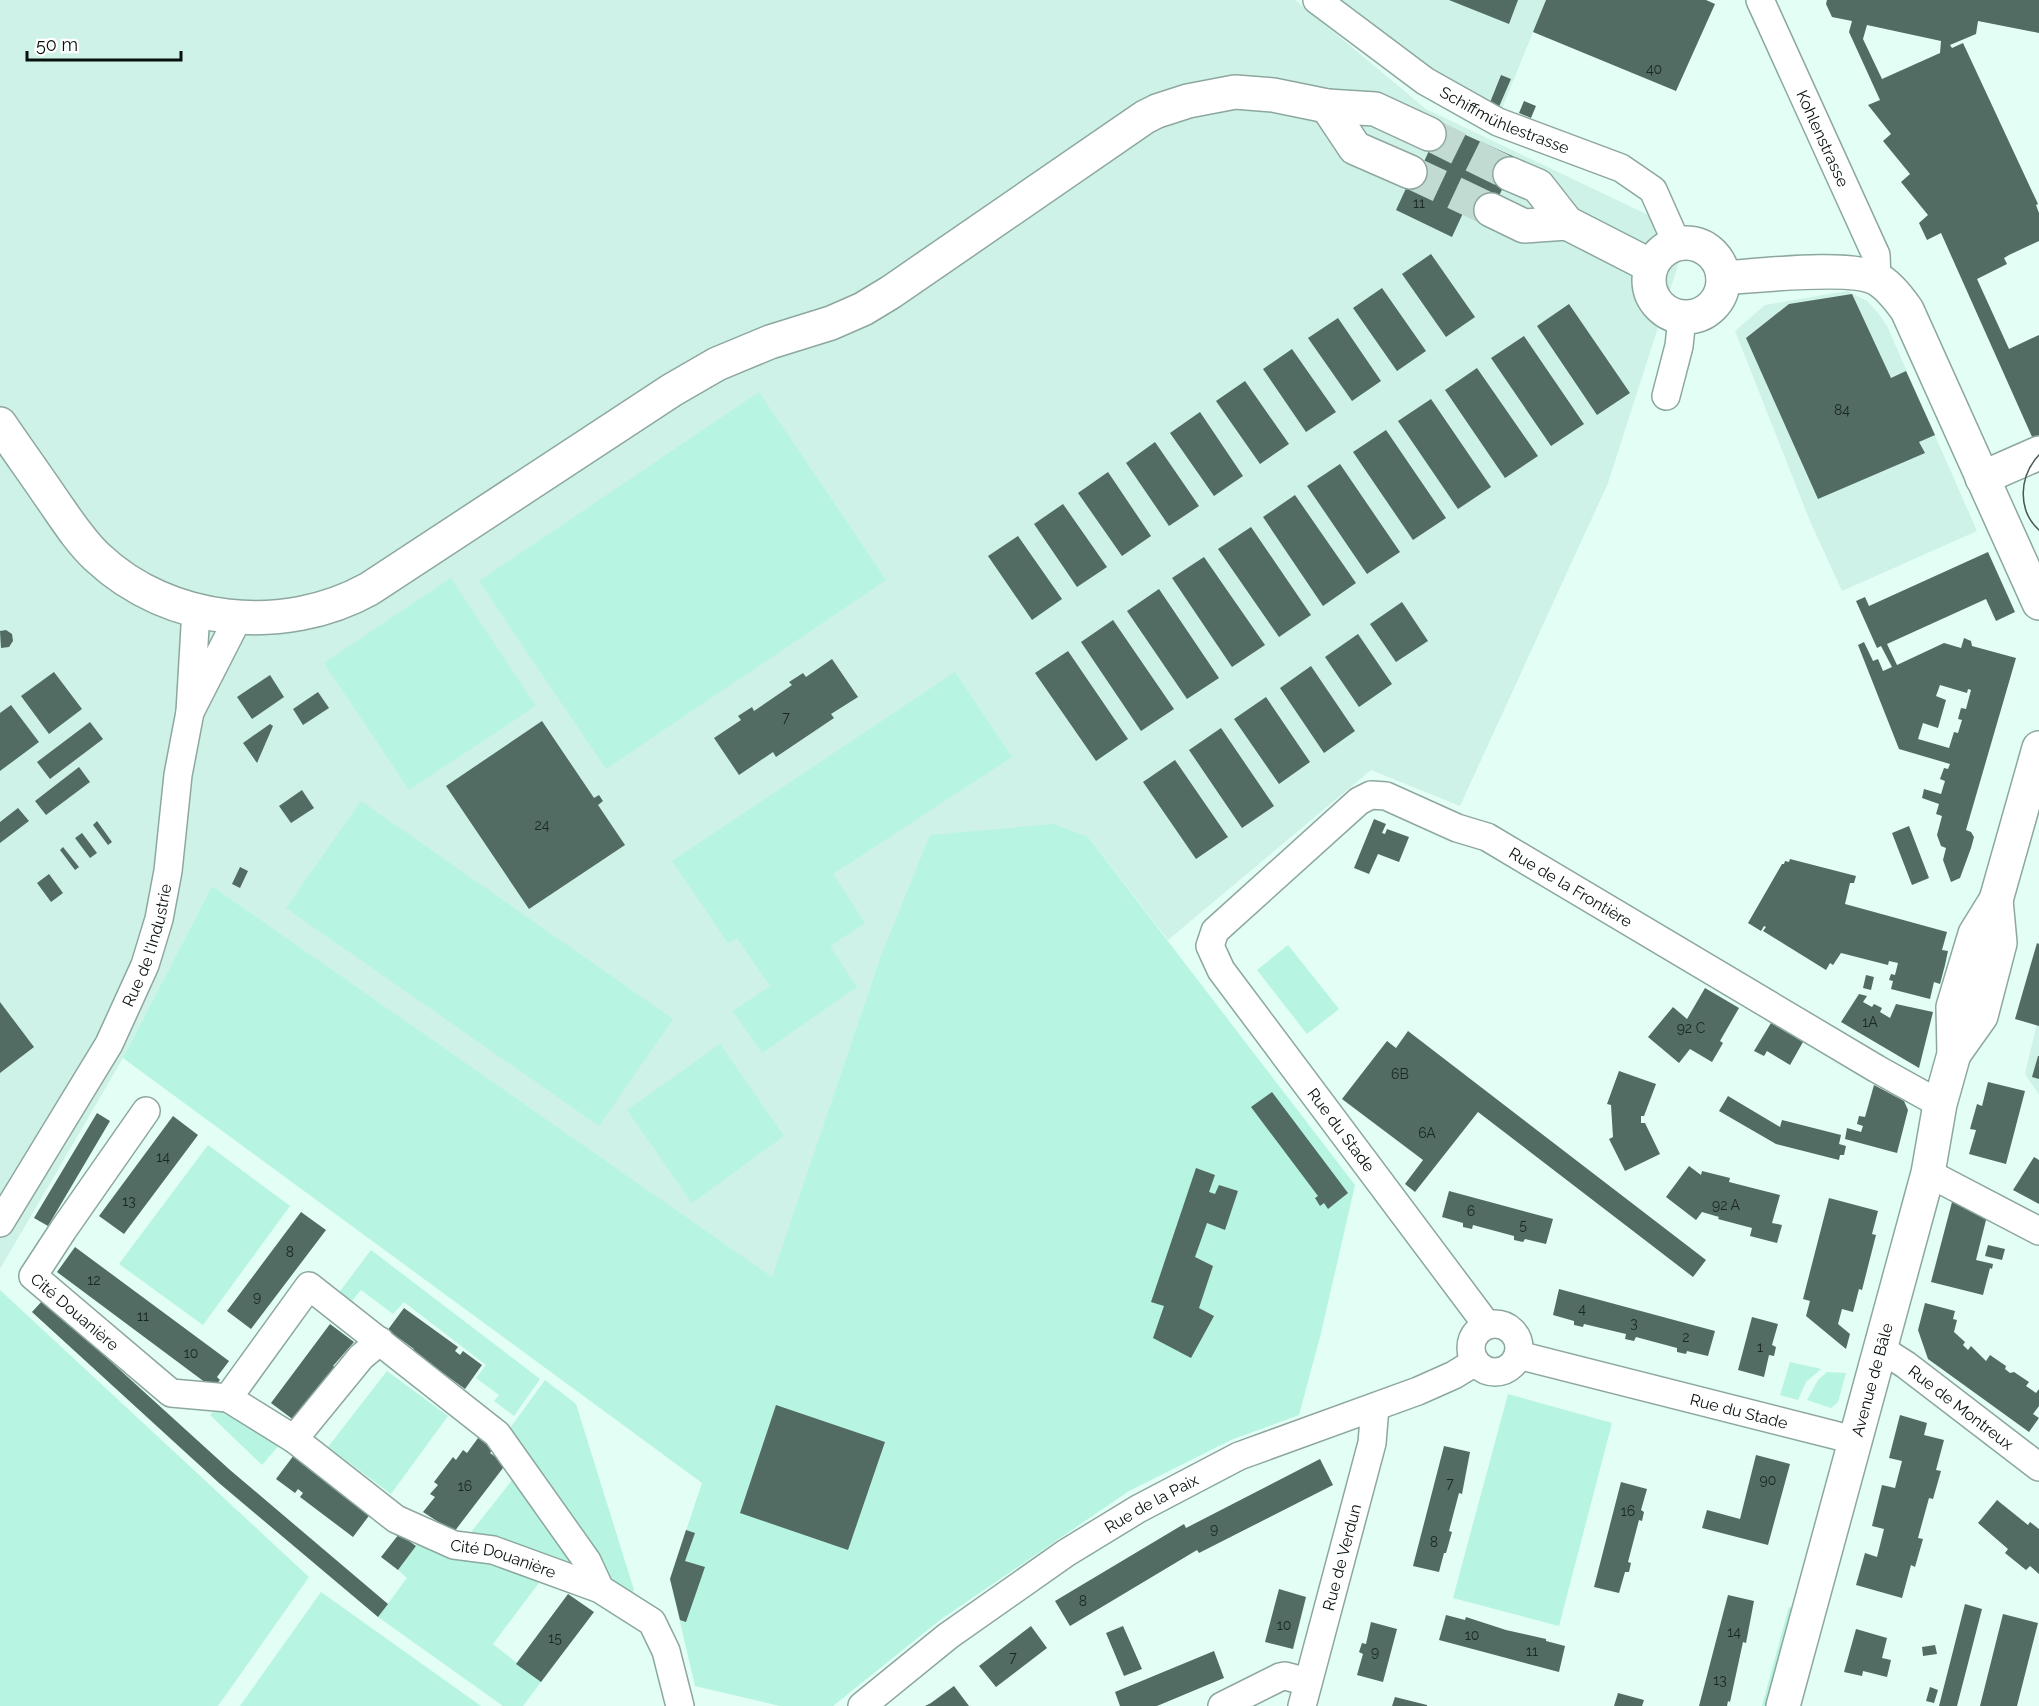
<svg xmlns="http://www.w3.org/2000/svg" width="2039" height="1706" viewBox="0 0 2039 1706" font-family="Raleway,sans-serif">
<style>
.built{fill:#cef2e7}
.green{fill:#b7f4e1}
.building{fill:#526b63;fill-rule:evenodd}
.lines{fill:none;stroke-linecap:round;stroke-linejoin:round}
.major-tunnel{stroke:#c1dad2;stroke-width:33;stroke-dasharray:33 16;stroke-linecap:butt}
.minor-casing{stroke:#8da79f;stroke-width:30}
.major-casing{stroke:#8da79f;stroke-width:36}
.minor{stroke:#fff;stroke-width:27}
.major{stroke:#fff;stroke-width:33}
.tram{stroke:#475651;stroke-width:1.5}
.labels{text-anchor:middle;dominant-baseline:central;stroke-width:6;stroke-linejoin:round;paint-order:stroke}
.number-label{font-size:14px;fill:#1a2823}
.street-label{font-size:16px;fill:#08110e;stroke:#fff}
</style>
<rect width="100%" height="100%" fill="#e2fef5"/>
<path class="built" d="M0,0H1295L1426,109L1688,234L1608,483L1460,806L1371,770L1168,940L1088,837L879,961L772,1278L212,886L123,1058L0,1269Z
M1335,0H1546L1501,111L1450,84Z
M1847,291L1867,301L1879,314L1887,326L1977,531L1842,591L1810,521L1735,331L1765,305Z
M2039,1015V1095L2025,1074Z"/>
<path class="green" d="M759,392L886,580L606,769L479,581Z
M451,578L536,706L409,790L324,663Z
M955,672L1012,757L833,874L865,923L830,946L857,987L762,1053L733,1011L770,986L737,938L728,943L672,861Z
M361,801L673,1019L599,1126L286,908Z
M1054,824L1088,837L1355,1185L1321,1333L1299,1415L1231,1440L1129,1491L940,1620L833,1706H780L695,1686L670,1579L702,1483L123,1058L212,886L772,1277L879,961L930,835Z
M1288,945L1339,1009L1307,1034L1257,970Z
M720,1044L784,1136L692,1203L627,1110Z
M208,1145L290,1206L203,1325L119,1264Z
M371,1250L540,1379L514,1416L494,1401L499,1395L476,1378L486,1365L404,1302L393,1314L361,1290L350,1303L338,1294Z
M0,1290L309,1577L218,1706H0Z
M1790,1362L1821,1369L1806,1382L1798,1400L1780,1395Z
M387,1371L448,1416L391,1494L328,1447Z
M1827,1372L1846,1373L1838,1402L1831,1408L1807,1400L1818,1380Z
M545,1380L576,1404L634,1590L628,1597L621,1596L507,1432Z
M1508,1394L1612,1423L1559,1626L1453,1598Z
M215,1409L281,1443L262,1465L210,1415Z
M516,1475L578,1566L468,1536Z
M421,1539L488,1557L541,1580L493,1644L541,1682L523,1706H503L378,1617L407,1578L398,1570Z
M321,1592L481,1706H240Z
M1789,1607L1793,1608L1766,1706H1762Z"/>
<path class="building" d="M1449,0H1518L1509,24Z
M1546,0H1706L1715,4L1676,91L1533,32Z
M1827,0H2039V33L1978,21L1976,34L1950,45L1952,48L1963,43L2038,204L2036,205L2039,213V241L2009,255L2004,258L2007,264L1977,279L2009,349L2039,335V437L2033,439L1941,233L1927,240L1919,223L1928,215L1901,182L1910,174L1883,141L1891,134L1868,105L1880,100L1849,32L1852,21L1832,17L1826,4ZM1867,25L1941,41L1940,53L1882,79L1863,39Z
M1501,75L1511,79L1498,109L1489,105Z
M1524,101L1536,106L1531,118L1519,113Z
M1441,124L1517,158L1488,219L1464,211L1452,237L1396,210L1408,184L1418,175Z
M1431,254L1475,317L1446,337L1402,274Z
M1382,288L1426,351L1397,371L1353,308Z
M1852,294L1891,378L1906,371L1935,435L1919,442L1925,453L1818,499L1746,338L1789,304Z
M1569,304L1630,393L1597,415L1537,326Z
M1338,318L1381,381L1352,401L1308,338Z
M1524,336L1584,424L1551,446L1491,358Z
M1292,349L1336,412L1306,432L1263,369Z
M1477,368L1538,456L1505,478L1445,390Z
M1245,381L1289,444L1260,464L1216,401Z
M1431,399L1491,487L1458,509L1398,421Z
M1200,412L1243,476L1214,496L1170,433Z
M1386,430L1446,518L1413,540L1353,452Z
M1155,442L1199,506L1169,526L1126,463Z
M1340,464L1400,552L1367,574L1307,486Z
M1108,472L1151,536L1122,556L1078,493Z
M1295,495L1356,583L1323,606L1263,517Z
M1063,504L1107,567L1077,587L1034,524Z
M1251,527L1311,615L1279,637L1218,549Z
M1018,536L1062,599L1032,620L988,556Z
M1988,552L2015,612L1996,621L1986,599L1887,644L1897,665L1944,643L1961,648L1964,638L1971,641L1972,646L2016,658L1966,830L1971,832L1974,837L1971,848L1960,878L1951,882L1943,860L1946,848L1941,846L1937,835L1942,816L1936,814L1939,804L1922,798L1924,789L1941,794L1945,781L1940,779L1944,768L1948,769L1950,764L1899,749L1858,645L1864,642L1873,661L1878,659L1883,671L1892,667L1881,646L1877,648L1856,601L1865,597L1869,606ZM1940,685L1967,693L1968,689L1971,690L1966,709L1961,708L1958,719L1962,720L1958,733L1954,732L1949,748L1918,739L1923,723L1938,728L1946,700L1936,696Z
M1204,557L1265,645L1232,667L1172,578Z
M1159,589L1219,678L1187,699L1127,611Z
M1402,602L1428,641L1396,662L1370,624Z
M1113,620L1174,709L1141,731L1081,642Z
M6,630L12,634L13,641L9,647L1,648L0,631Z
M1358,634L1392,684L1359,707L1325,657Z
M1068,651L1128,739L1096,761L1035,673Z
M832,659L858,697L831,714L834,718L776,757L773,752L739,775L714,738L741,720L738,716L752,707L754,711L792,685L789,682L803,673L806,677Z
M1311,666L1355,731L1324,753L1280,688Z
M54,672L82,709L49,734L21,696Z
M270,675L284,697L252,719L237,697Z
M318,692L329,708L303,725L293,709Z
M1266,697L1310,762L1279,784L1234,719Z
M11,705L39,742L0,771V713Z
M542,721L594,798L599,795L603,801L598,805L625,845L529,909L446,786Z
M90,722L103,739L50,779L37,762Z
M270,724L273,726L257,763L243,743Z
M1221,728L1274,806L1242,828L1189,750Z
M1175,760L1228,837L1196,859L1143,782Z
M79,767L90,782L46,815L35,801Z
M302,790L314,808L291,823L279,806Z
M18,808L29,821L0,843V822Z
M1374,819L1386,824L1382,833L1385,834L1387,829L1409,837L1399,862L1378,854L1369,874L1354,868Z
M97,821L112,842L108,845L93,825Z
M1909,826L1929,878L1912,885L1892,833Z
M82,833L97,853L90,858L75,838Z
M63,847L79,867L75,870L60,850Z
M1790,859L1856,876L1854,883H1850L1845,904L1947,932L1942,950L1948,951L1945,965L1940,984L1934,982L1930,999L1891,989L1893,981L1889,980L1891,974L1895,975L1898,963L1889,961L1888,965L1841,953L1833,965L1830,963L1826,970L1763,931L1766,927L1764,926L1761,931L1748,923L1782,864H1784L1785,861L1789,862Z
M240,867L248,871L240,888L232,884Z
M49,874L63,893L51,902L37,883Z
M2037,943L2039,944V1026L2015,1019Z
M1866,975L1874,977L1871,990L1863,988Z
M1705,988L1739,1008L1720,1041L1723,1043L1712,1062L1690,1049L1679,1063L1648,1037L1673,1007L1687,1019Z
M1859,994L1867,996L1863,1002L1872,1007L1874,1004L1882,1008L1880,1012L1890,1018L1896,1004L1933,1012L1919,1068L1841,1022Z
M0,1002L34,1047L0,1073Z
M1771,1023L1803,1042L1790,1065L1767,1051L1764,1056L1754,1051Z
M1408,1031L1706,1260L1693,1277L1478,1112L1415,1192L1405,1184L1423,1160L1342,1099L1387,1041L1396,1048Z
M2038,1056H2039V1079L2032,1077Z
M1619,1071L1656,1084L1644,1116H1641V1123H1645L1660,1154L1625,1171L1609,1139L1613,1137L1611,1105L1607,1104Z
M1988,1082L2025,1091L2006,1164L1969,1154L1976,1130L1970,1129L1977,1104L1982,1106Z
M1874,1085L1904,1101L1908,1110L1897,1153L1845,1139L1847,1128L1861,1132L1863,1126L1857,1124L1859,1116L1865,1117Z
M1272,1092L1348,1193L1328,1209L1324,1203L1320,1206L1315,1198L1318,1196L1251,1107Z
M1728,1096L1780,1127L1782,1120L1841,1135L1839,1144L1846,1146L1844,1155H1840L1839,1160L1776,1144L1719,1111Z
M97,1113L110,1121L48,1226L34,1218Z
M173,1116L198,1135L124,1234L99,1216Z
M2034,1157L2039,1160V1204L2013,1190Z
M1689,1166L1701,1175L1702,1171L1730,1178L1729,1182L1780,1195L1772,1223L1782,1225L1777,1243L1750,1236L1752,1228L1718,1219L1719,1217L1702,1212L1696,1220L1666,1197Z
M1196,1168L1215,1175L1209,1192L1215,1194L1219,1185L1238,1191L1225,1230L1207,1223L1195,1257L1213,1266L1199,1308L1214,1316L1191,1358L1153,1338L1164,1306L1151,1302Z
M1449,1191L1553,1219L1546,1244L1525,1239L1523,1242L1514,1240V1236L1473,1225L1472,1229L1463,1227V1223L1442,1217Z
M1829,1198L1878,1211L1872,1234L1876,1235L1862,1290L1859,1289L1853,1312L1842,1309L1838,1324L1850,1334L1846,1349L1806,1316L1810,1301L1803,1299Z
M1952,1202L1972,1207L1971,1211L1987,1216L1976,1260L1993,1264L1992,1269L1990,1268L1983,1295L1931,1282Z
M301,1212L326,1230L251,1329L227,1311Z
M1988,1245L2005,1249L2002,1260L1985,1256Z
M75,1247L229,1361L217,1377L220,1380L216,1385L213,1382L210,1386L57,1272Z
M1559,1289L1715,1331L1708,1356L1687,1351L1686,1354L1677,1352V1348L1636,1337L1634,1341L1625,1339L1626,1334L1584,1324L1583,1327L1574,1325V1321L1553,1315Z
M43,1300L230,1470L388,1604L378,1617L219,1483L32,1312Z
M1925,1303L1955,1311L1953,1319L1957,1320L1954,1332L1965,1342L1963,1345L1968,1350L1971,1346L1986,1361L1990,1355L2006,1366L2005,1369L2010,1373L2014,1372L2029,1382L2026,1386L2036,1393L2039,1389V1406L2033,1414L2039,1418L2029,1432L1928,1359L1918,1330Z
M404,1308L458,1347L455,1351L460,1355L463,1351L482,1365L465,1389L413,1351L414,1349L399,1338L397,1339L387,1331Z
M1752,1317L1778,1324L1772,1345L1776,1347L1774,1356L1769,1355L1764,1377L1738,1370Z
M330,1324L354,1342L333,1366L335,1367L301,1409L295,1421L271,1403Z
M776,1405L885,1442L848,1550L740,1513Z
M1900,1415L1927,1423L1924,1435L1944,1440L1936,1470L1941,1471L1933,1499L1929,1498L1918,1538L1923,1539L1915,1567L1911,1565L1902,1598L1856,1585L1865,1553L1877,1557L1884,1529L1872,1526L1882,1485L1895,1488L1902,1461L1889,1458Z
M478,1438L493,1449L490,1453L506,1464L454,1532L423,1512L435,1497L430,1494L438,1485L434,1482L453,1457L456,1460L463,1450L467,1453Z
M1444,1446L1470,1452L1462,1494L1459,1493L1449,1531L1452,1532L1446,1553H1444L1439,1572L1413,1566Z
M294,1455L371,1513L353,1537L300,1497L303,1493L298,1489L295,1493L276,1479Z
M1756,1455L1790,1464L1768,1545L1702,1528L1707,1510L1740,1519Z
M1320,1459L1333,1485L1199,1553L1197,1550L1070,1626L1055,1601L1184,1524L1186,1528Z
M1621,1482L1647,1489L1641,1510L1644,1512L1642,1521L1639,1520L1628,1562L1631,1563L1629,1572H1625L1619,1593L1594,1587Z
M1997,1500L2028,1525L2030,1522L2039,1529V1574L2030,1566L2026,1570L2005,1553L2008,1549L1978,1523Z
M686,1530L695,1533L685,1561L705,1567L686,1622L680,1620L670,1579Z
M399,1534L416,1546L398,1570L381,1557Z
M1279,1589L1306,1597L1293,1649L1265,1642Z
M568,1594L594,1612L541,1682L516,1664Z
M1728,1595L1754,1601L1746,1643L1743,1642L1730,1702L1728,1701L1727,1706H1699Z
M1965,1604L1982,1609L1957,1706H1939Z
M2003,1614L2038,1623L2017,1706H1980Z
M1446,1615L1465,1620L1466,1617L1506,1630L1546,1639V1641L1565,1646L1559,1672L1439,1640Z
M1371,1622L1397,1629L1383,1682L1357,1675L1363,1654L1359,1652L1362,1643L1366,1644Z
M1031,1626L1047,1648L996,1687L979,1666Z
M1123,1626L1142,1669L1124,1676L1106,1633Z
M1856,1629L1887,1638L1882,1658L1891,1660L1887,1677L1863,1671L1862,1676L1844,1672Z
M1935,1645L1937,1654L1923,1656L1922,1647Z
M1214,1651L1224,1678L1157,1706H1120L1115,1692Z
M954,1686L969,1706H925L931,1703Z
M1930,1687L1938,1690L1934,1703L1926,1701Z
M1618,1693L1644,1700L1642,1706H1614Z
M1395,1697L1427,1705V1706H1392Z"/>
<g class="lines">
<path class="major-tunnel" d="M1429,134L1510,174
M1410,172L1491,210"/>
<defs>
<g id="minor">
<path id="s1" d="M1317,0L1425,81L1498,122L1621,168L1653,190L1677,244"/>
<path id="s2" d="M1760,0L1876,255L1877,279"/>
<path d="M1666,396L1679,346L1682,318"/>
<path d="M196,610L190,712L238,618"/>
<path id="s3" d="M146,1111L63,1230L33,1276L171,1393L228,1398"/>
<path d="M1928,1173L2039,1231"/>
<path id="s4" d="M0,1223L109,1044L145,965L159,919L168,871L178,775L190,712"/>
<circle cx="1495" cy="1348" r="24"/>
<path id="s5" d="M1487,1325L1221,970L1210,946L1215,931L1359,801L1371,795L1386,796L1457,828L1487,837L1877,1069L1940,1104"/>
<path id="s6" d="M1881,1349L1906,1365L2039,1467"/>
<path id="s7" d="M1518,1355L1854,1440"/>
<path d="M294,1439L361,1357L380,1341"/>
<path id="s8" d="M600,1589L587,1561L497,1434L309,1286L228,1398L294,1439L396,1519L454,1545L493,1550L600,1589L652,1622L666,1651L680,1706"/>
<path id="s9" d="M862,1706L948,1636L1066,1553L1138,1509L1239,1456L1418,1391L1454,1375L1475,1362"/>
<path d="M1222,1706L1280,1677L1285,1676L1308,1682"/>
<path id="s10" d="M1302,1706L1372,1443L1375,1407"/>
</g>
<g id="major">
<path d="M1327,106L1355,148L1410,172"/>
<path d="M1510,174L1538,186L1567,223L1651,266"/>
<path d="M1491,210L1524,226L1567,223"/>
<circle cx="1686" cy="280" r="37"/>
<path d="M1723,278C1755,276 1855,264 1879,280C1890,287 1899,299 1907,310L2039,603"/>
<path d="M0,424C17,449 35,474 52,499C66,519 79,540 97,557C169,625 284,636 369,589L672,390L717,364L770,342L831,323L863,309L891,292L1145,117L1157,111L1188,101L1235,92L1273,95L1327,106L1375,109L1429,134"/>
<path d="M1982,478L2039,453"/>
<path d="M1954,1054L1981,1016L2000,943L1996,900"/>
<path id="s11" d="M1783,1706L1928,1173L1940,1104L1954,1054L1953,1007L1975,934L1996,900L2039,748"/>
</g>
</defs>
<use href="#minor" class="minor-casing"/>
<use href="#major" class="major-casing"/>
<use href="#minor" class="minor"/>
<use href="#major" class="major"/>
<path class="tram" d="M2039,455C2019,476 2017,510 2039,530"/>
</g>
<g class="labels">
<g class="number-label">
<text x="1654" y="69">40</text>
<text x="1419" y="203">11</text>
<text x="1842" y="410">84</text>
<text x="786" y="717">7</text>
<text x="542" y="825">24</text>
<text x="1870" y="1022">1A</text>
<text x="1691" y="1028">92 C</text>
<text x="1400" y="1074">6B</text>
<text x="1427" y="1133">6A</text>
<text x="163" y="1157">14</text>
<text x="129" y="1201">13</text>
<text x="1726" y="1205">92 A</text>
<text x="1471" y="1211">6</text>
<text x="1523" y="1225">5</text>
<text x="290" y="1252">8</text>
<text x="94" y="1280">12</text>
<text x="257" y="1297">9</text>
<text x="1582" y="1309">4</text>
<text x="143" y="1316">11</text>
<text x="1634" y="1323">3</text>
<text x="1686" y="1337">2</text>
<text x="1760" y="1347">1</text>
<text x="191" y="1353">10</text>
<text x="1768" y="1480">90</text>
<text x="1450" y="1483">7</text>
<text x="465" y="1486">16</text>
<text x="1628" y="1511">16</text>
<text x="1214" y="1529">9</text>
<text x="1434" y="1542">8</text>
<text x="1083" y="1601">8</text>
<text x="1284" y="1625">10</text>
<text x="1734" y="1632">14</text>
<text x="1472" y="1635">10</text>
<text x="555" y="1638">15</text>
<text x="1532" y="1651">11</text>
<text x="1375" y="1652">9</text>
<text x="1013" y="1657">7</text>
<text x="1720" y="1680">13</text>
</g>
<g class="street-label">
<text stroke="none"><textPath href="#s1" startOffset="224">Schiffmühlestrasse</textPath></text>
<text stroke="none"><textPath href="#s2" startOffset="152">Kohlenstrasse</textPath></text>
<text stroke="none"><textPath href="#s5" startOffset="915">Rue de la Frontière</textPath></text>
<text stroke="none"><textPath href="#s4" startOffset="316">Rue de l'Industrie</textPath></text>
<text transform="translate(1341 1130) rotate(53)">Rue du Stade</text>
<text stroke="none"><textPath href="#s3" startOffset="255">Cité Douanière</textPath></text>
<text stroke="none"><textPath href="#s11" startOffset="338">Avenue de Bâle</textPath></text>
<text stroke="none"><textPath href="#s6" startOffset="99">Rue de Montreux</textPath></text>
<text stroke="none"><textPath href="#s7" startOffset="228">Rue du Stade</textPath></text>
<text stroke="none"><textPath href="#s9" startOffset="354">Rue de la Paix</textPath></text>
<text stroke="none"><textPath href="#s10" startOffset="154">Rue de Verdun</textPath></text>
<text stroke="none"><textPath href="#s8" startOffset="886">Cité Douanière</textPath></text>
</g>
</g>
<path d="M27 51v9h154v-9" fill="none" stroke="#08110e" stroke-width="3"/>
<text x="36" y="51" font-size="18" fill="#08110e" stroke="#ffffff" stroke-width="4.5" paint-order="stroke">50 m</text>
</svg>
